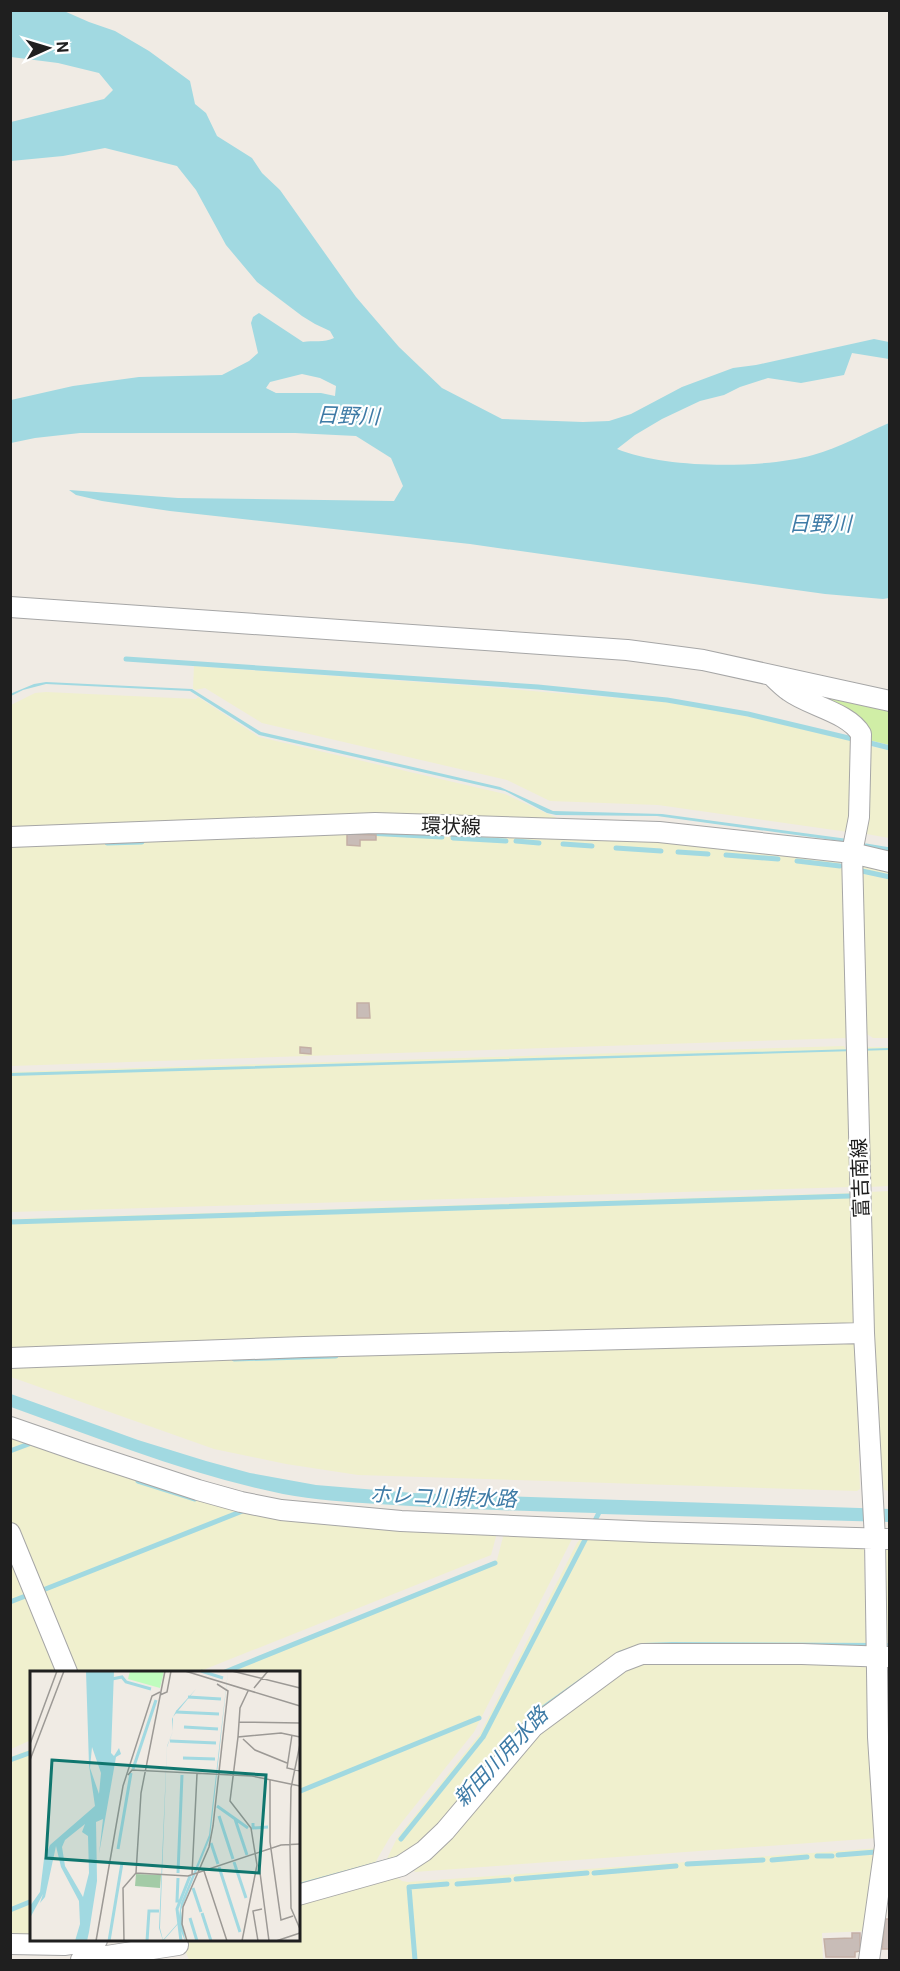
<svg xmlns="http://www.w3.org/2000/svg" width="900" height="1971" viewBox="0 0 900 1971" font-family="Roboto,'Noto Sans JP',sans-serif">
<style>
.farmland{fill:#f0f0ce}
.grass{fill:#d0eea6}
.water{fill:#a1d9e1;fill-rule:evenodd}
.lines{fill:none;stroke-linecap:round;stroke-linejoin:round}
.stream{stroke:#a1d9e1;stroke-width:5}
.building{fill:#c8bcb7;stroke:#c3afa5;stroke-width:1.5}
.minor-casing{stroke:#a6a6a6;stroke-width:22}
.minor{stroke:#fff;stroke-width:20}
.labels{text-anchor:middle;dominant-baseline:central;stroke-width:4.5;stroke-linejoin:round;paint-order:stroke}
.street-label{font-size:20px;fill:#1f1f1f;stroke:#fff}
.water-label{font-size:21px;font-style:italic;fill:#3e7ba6;stroke:#fff}
.inset-river{fill:none;stroke:#a1d9e1;stroke-width:3}
.inset-road{fill:none;stroke:#9c9995;stroke-width:1.5}
.view{fill:#0f766e;fill-opacity:0.15;stroke:#0f766e;stroke-width:3}
.inset-edge{fill:none;stroke:#1f1f1f;stroke-width:3}
</style>
<rect width="100%" height="100%" fill="#f0ebe4"/>
<path class="farmland" d="M194,666L473,686L666,702L746,716L858,742L855,833L658,805L550,801L507,780L262,723L205,688L195,690L193,688Z
M46,692L196,699L198,697L259,737L505,794L557,818V823L11,829V705L35,693Z
M865,745L889,750V838L861,833Z
M381,830L658,840L837,859L844,869L847,1038L11,1066L10,844Z
M865,864L889,869V1038H873L864,1032L859,870Z
M844,1046L848,1053L851,1187L11,1212L10,1072Z
M865,1047H889V1186L869,1187Z
M889,1191V1491L877,1488L869,1192Z
M852,1193L855,1327L11,1353L10,1219Z
M855,1336L860,1489L857,1491L358,1475L286,1464L214,1449L11,1377L10,1364Z
M10,1432L195,1496L497,1533L491,1555L198,1672H73L11,1520Z
M504,1533L574,1535L474,1732L390,1837L369,1873L299,1891L298,1672H219L497,1560Z
M583,1536L864,1546L866,1640L872,1641V1651H641L557,1704L435,1839L382,1869L397,1838L480,1734L577,1543Z
M889,1547V1651L884,1641L881,1554Z
M10,1548L61,1672H32L31,1740L11,1749Z
M668,1658L870,1661L878,1838L414,1872L421,1860L535,1731L620,1669Z
M31,1749L32,1940H11L10,1757Z
M881,1848L868,1931L822,1933L823,1960H189L181,1940H298L299,1900L392,1874L402,1881L408,1882Z"/>
<path class="grass" d="M792,690L889,709V745L865,739Z"/>
<path class="water" d="M11,10L64,11L89,22L115,31L149,51L190,81L195,104L206,113L217,136L252,158L262,173L280,190L356,297L399,347L442,388L502,419L583,422L609,421L631,414L682,387L733,368L756,365L874,339L889,342V359L852,353L844,375L801,383L768,378L740,387L724,395L700,401L662,419L635,435L617,449C666,469 762,469 813,455C839,448 865,433 889,423V598L883,599L825,594L470,544L170,511L102,501L76,495L69,490L178,498L394,501L403,486L391,458L356,436L295,433H80L35,438L11,443V400L73,386L139,377L222,375L249,361L258,353L251,323L253,317L259,313L303,342C313,340 324,343 334,338L330,331L315,324L302,316L257,282L226,245L196,190L177,166L105,148L63,156L11,161V122L104,99L113,90L99,73L58,63L11,57ZM302,374L320,378L336,386L335,396L321,393H276L266,388L270,382Z
M46,682L192,689L261,732L500,787L553,811L662,814L848,839L847,842L657,816L556,815L547,813L505,791L259,735L190,691L46,684L23,690L11,696L10,694L34,684Z
M890,1048L889,1050L11,1076L10,1073Z
M11,1394L138,1440L206,1461L250,1473L316,1485L413,1493L889,1509V1522L601,1514L590,1536L585,1535L596,1513C524,1511 451,1509 378,1504C347,1502 314,1500 283,1494C190,1475 100,1439 11,1407Z
M672,1642L889,1643V1649L621,1656L414,1854L299,1890V1883L394,1857L407,1851L435,1829L517,1728L543,1705L619,1651L643,1643Z"/>
<g class="lines">
<path class="stream" d="M126,659L538,687L667,700L748,714L857,740
M866,742L890,748
M367,833L442,837
M453,838L506,841
M516,841L539,843
M107,843L142,842
M563,844L592,846
M866,846L890,850
M616,848L661,851
M678,852L708,854
M726,855L778,859
M797,861L840,866
M862,871L890,877
M10,1222L850,1196
M234,1359L336,1356
M10,1451L34,1442
M138,1481L195,1499
M43,1590L245,1510
M10,1602L28,1595
M225,1672L495,1563
M10,1760L32,1752
M298,1792L479,1718
M401,1839L483,1737L588,1534
M838,1855L876,1852V1854
M817,1856H832
M772,1860L807,1857
M687,1864L763,1860
M594,1873L676,1866
M516,1879L587,1873
M457,1884L509,1880
M10,1910L32,1901
M415,1960L409,1887L447,1884"/>
</g>
<path class="building" d="M347,834L376,835V840H360V846L347,845Z
M357,1003H369L370,1018H357Z
M300,1047L311,1048V1054L300,1053Z
M885,1919H890V1949H882Z
M852,1933H860V1951L855,1952V1957H826L824,1939L852,1938Z"/>
<g class="lines">
<defs>
<path id="minor" d="M10,607L627,650L703,660L890,701
M772,676C777,681 783,687 789,691C809,706 848,712 861,734L859,817L852,853L864,1333L875,1539L878,1737L885,1846L869,1960
M10,837L375,823L659,832L852,853L890,862
M10,1358L304,1347L864,1333
M10,1427L85,1453L198,1490L241,1502L281,1510L401,1521L653,1532L890,1539
M10,1533L67,1672
M298,1895L401,1866L424,1851L445,1831L533,1727L621,1662L642,1654H802L890,1657
M10,1944L64,1945L97,1940
M81,1960L178,1945"/>
</defs>
<use href="#minor" class="minor-casing"/>
<use href="#minor" class="minor"/>
</g>
<g class="labels">
<g class="street-label">
<text transform="translate(451 826) rotate(2)">環状線</text>
<text transform="translate(860 1178) rotate(-92)">富吉南線</text>
</g>
<g class="water-label">
<text transform="translate(348 416) rotate(2)">日野川</text>
<text x="820" y="524">日野川</text>
<text transform="translate(443 1497) rotate(2)">ホレコ川排水路</text>
<text transform="translate(501 1757) rotate(-47)">新田川用水路</text>
</g>
</g>
<g transform="translate(30 1671)">
<rect width="270" height="270" fill="#f0ebe4"/>
<path d="M106,203L131,204L130,217L105,215Z" fill="#a3cba6"/>
<path d="M100,0H134L130,17L98,8Z" fill="#bffdbe"/>
<path d="M56,0H84L81,82L84,85L89,77L91,83L86,86L69,183L73,148L66,151L67,210L59,261L57,270H45L50,253L49,230L31,196L26,175L15,226L10,232L13,223L0,247V235L10,221L14,188L20,174L65,135L59,94ZM62,76L71,102L69,123L60,97ZM55,153L52,161L58,165L59,202L53,226L35,195L32,176L35,169ZM170,0L166,18L143,46V60L137,76L130,257L133,269L148,252L151,232L179,164L198,0L180,167L151,239L155,270L148,253L133,270L129,257L137,75L143,60L142,48L146,40L166,18Z" fill="#a1d9e1" fill-rule="evenodd"/>
<path class="inset-river" d="M171,0L193,7M82,8L92,6L96,11L121,18M158,26L191,28M146,41L189,43M154,56L188,58M140,70L186,72M153,87L185,88M103,98L126,29M187,135L218,157M189,145L203,188M205,148L217,184M223,152V157L238,156M181,172L188,193M88,178L101,102M204,191L216,227M189,196L210,261M148,202L152,104M148,207L147,230H150M163,217L171,241M172,242L181,270M160,247L167,270M79,270L92,192M117,270L119,240H129M151,270L147,238L160,205"/>
<path class="inset-road" d="M155,0L270,35M202,0L270,17M224,17L238,0M130,24L137,21L141,0M209,51L270,52M262,64L257,97L270,100M208,66L210,37L218,20M213,68L225,79L257,92M0,73L27,0M270,73L261,117L260,173L261,237L270,258M0,89L34,0M98,104L102,99L222,105L270,115M240,109V171L251,249L263,245M229,194L239,270M174,200L197,270M106,202L158,205L251,174L270,173M162,204L167,103M66,270L93,115L122,25L130,21M94,270L93,217L106,202L111,122L135,0M157,270L152,253L153,236L179,176L183,155L198,20L187,13M212,270L227,194L221,157L200,130L208,66L251,62L270,66M228,270L223,240L232,238M246,270L270,262"/>
<path class="view" d="M22,89L236,104L229,202L16,187Z"/>
<rect width="270" height="270" class="inset-edge"/>
</g>
<rect width="900" height="1971" fill="none" stroke="#1f1f1f" stroke-width="24"/>
<g transform="translate(48 48) rotate(86)" stroke="#ffffff" stroke-width="4.5" paint-order="stroke">
<path d="M0-4.5L10 22L0 15L-10 22Z" fill="#1f1f1f"/>
<text y="-9" font-size="16" font-weight="bold" text-anchor="middle" fill="#1f1f1f">N</text>
</g>
</svg>
